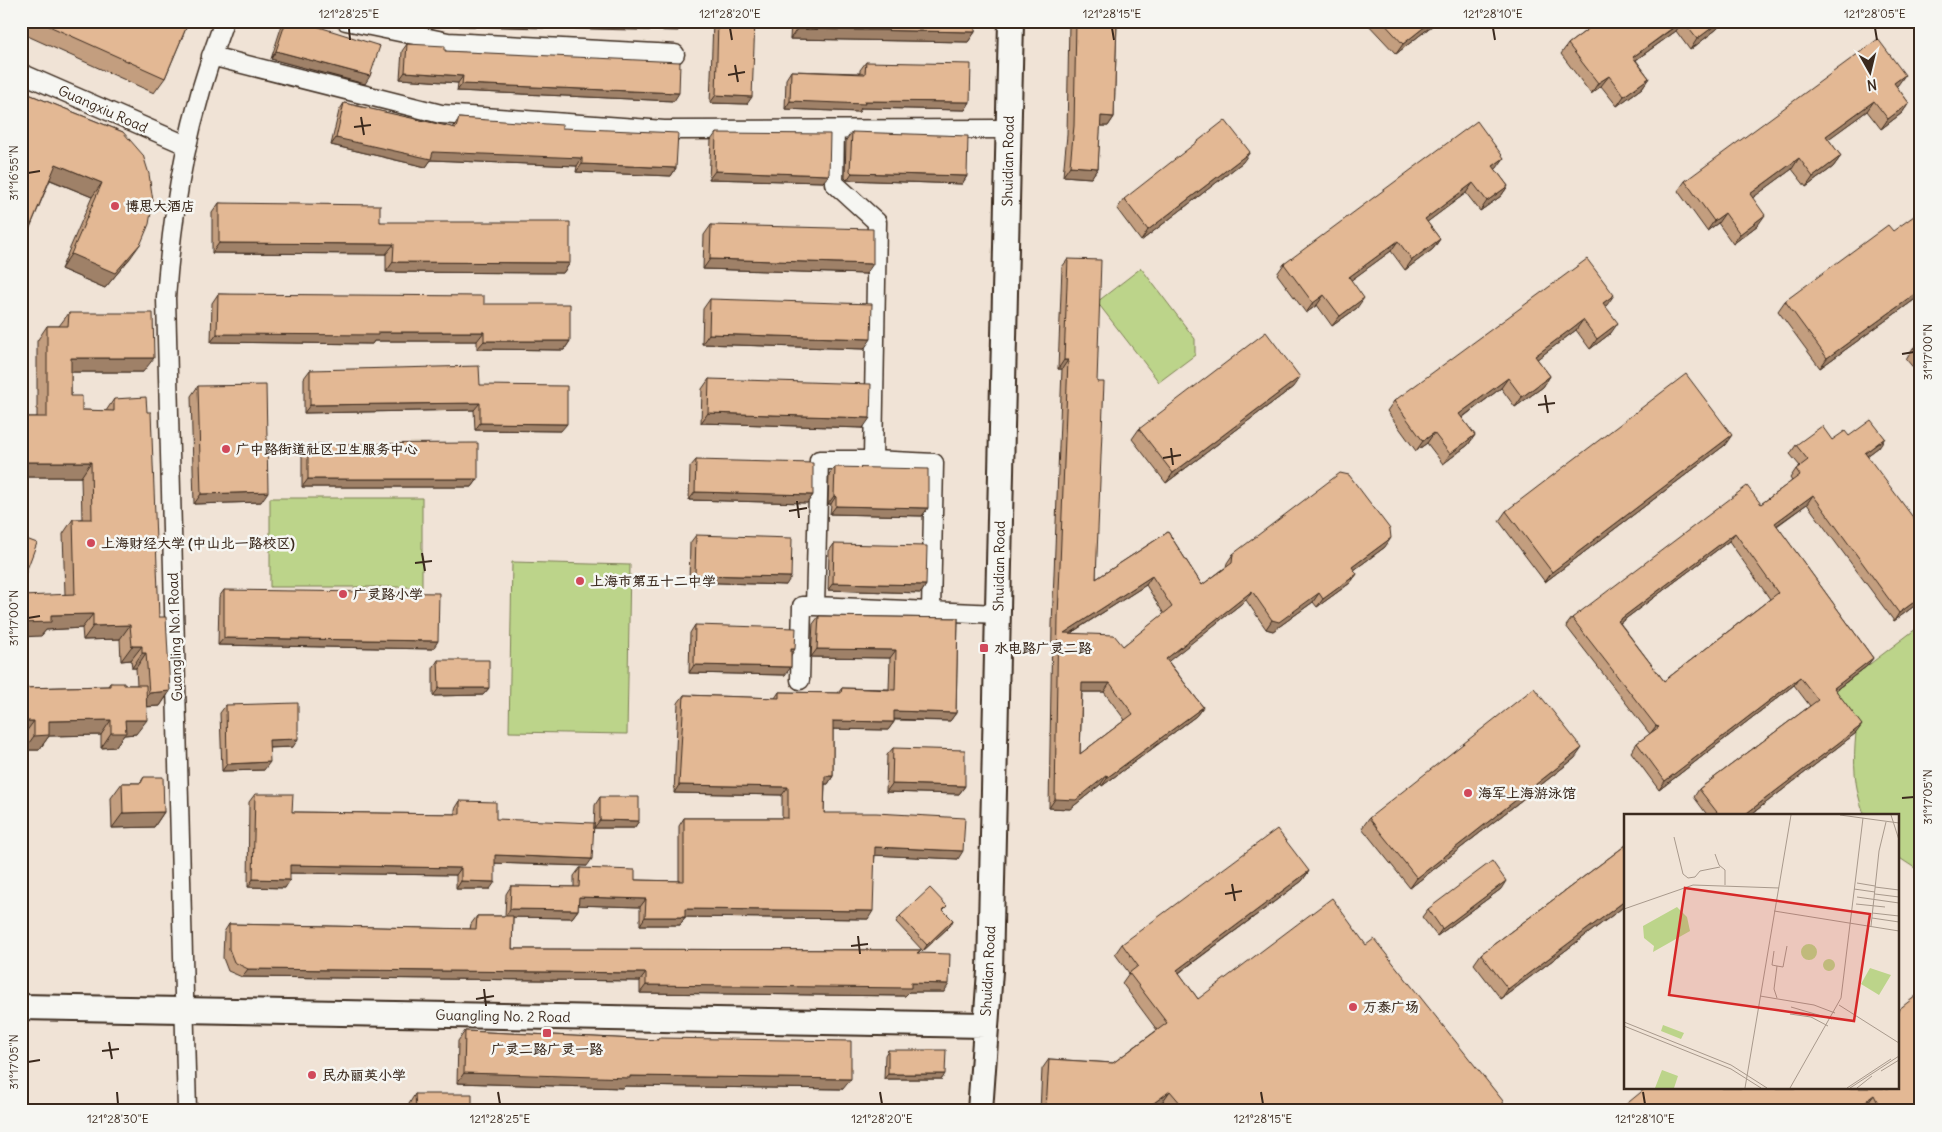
<svg xmlns="http://www.w3.org/2000/svg" width="1942" height="1132" viewBox="0 0 1942 1132" font-family="Delius,'LXGW WenKai TC',sans-serif">
<style>
.green{fill:#bcd48a;stroke:#7c7f54}
.lines{fill:none;stroke-linecap:round;stroke-linejoin:round}
.street-casing{stroke:#3b2a1e;stroke-width:21}
.secondary-casing{stroke:#3b2a1e;stroke-width:28}
.street{stroke:#f6f6f2;stroke-width:18}
.secondary{stroke:#f6f6f2;stroke-width:24}
.wall{fill:#c39e7f;stroke:#3b2a1e;fill-rule:evenodd}
.shaded-wall{fill:#9f8168;stroke:#3b2a1e}
.building{fill:#e3b894;stroke:#3b2a1e;fill-rule:evenodd}
.ticks{fill:none;stroke:#3b2a1e;stroke-width:2}
.poi-dot{fill:#d1495b;stroke:#f6f6f2;stroke-width:2}
.labels{text-anchor:middle;dominant-baseline:central;stroke-width:5;stroke-linejoin:round;paint-order:stroke}
.street-label{font-size:14px;fill:#3b2a1e;stroke:#f6f6f2}
.poi-label{font-size:14px;font-weight:bold;fill:#3b2a1e;stroke:#f6f6f2;text-anchor:start}
.inset-road{fill:none;stroke:#a8998c;stroke-width:1}
.view{fill:#d62828;fill-opacity:0.15;stroke:#d62828;stroke-width:2.5}
.inset-edge{fill:none;stroke:#3b2a1e;stroke-width:2.5}
.neatline{fill:none;stroke:#3b2a1e;stroke-width:2}
.ticks-label{font-size:12px;text-anchor:middle;fill:#3b2a1e}
</style>
<rect width="100%" height="100%" fill="#f0e3d6"/>
<filter id="ink" filterUnits="userSpaceOnUse"><feTurbulence type="fractalNoise" baseFrequency=".02" numOctaves="2"/><feDisplacementMap in="SourceGraphic" scale="10" xChannelSelector="R" yChannelSelector="G"/><feConvolveMatrix kernelMatrix="1 2 1 2 8 2 1 2 1" color-interpolation-filters="sRGB"/></filter>
<g filter="url(#ink)">
<path class="green" d="M1141,268L1195,339V355L1159,382L1097,302Z
M270,498H422V587H270Z
M512,562L630,565L627,734L509,732Z
M1921,625V872L1898,857V816L1864,814C1854,786 1853,763 1856,733L1828,696Z"/>
<g class="lines">
<defs>
<path id="street" d="M346,21L448,42L675,54
M211,56L441,114L664,130L1009,129
M21,73L186,145
M873,460L934,463L931,611
M815,606L998,614
M800,680L802,606H815L819,460H873L877,222L834,183L835,130
M187,1111L166,298C173,198 189,115 224,21"/>
<path id="secondary" d="M21,1007L985,1025
M980,1111L990,971L1011,21"/>
</defs>
<use href="#street" class="street-casing"/>
<use href="#secondary" class="secondary-casing"/>
<use href="#street" class="street"/>
<use href="#secondary" class="secondary"/>
</g>
<path class="wall" d="M21,21H189L165,78L154,93L21,33Z
M284,21H300L365,84L271,59L282,25Z
M713,21H755L747,104L710,103Z
M791,21H975V32L968,42L790,39Z
M1069,21H1117L1114,117L1108,126H1100L1098,168L1091,178L1063,176L1067,135Z
M1365,21H1438L1396,54Z
M1599,21H1723L1717,29L1690,50L1676,31L1636,60L1649,78L1642,88L1617,106L1601,86L1591,94L1561,54L1568,44Z
M407,44L445,51L674,101L457,91L458,83L400,79L402,51Z
M866,62L970,102L965,110L861,108L859,112L785,109L786,79L791,71L860,73V70Z
M1898,85L1896,86L1909,103L1902,113L1881,129L1867,111L1828,139L1841,156L1833,167L1806,187L1792,169L1752,198L1758,225L1733,244L1718,223L1707,231L1678,191L1685,181Z
M21,91L123,132L131,257L105,288L61,269L92,197L50,180L26,237L21,244Z
M344,103L453,128L459,118L562,128L676,168L671,176L576,172L577,166L431,160L426,167L331,145L339,111Z
M852,132L967,176L962,184L847,180L845,178L846,140Z
M716,133L823,182L709,179L711,140Z
M1504,158L1495,169L1508,186L1501,196L1480,211L1466,193L1427,222L1440,239L1433,249L1405,270L1391,251L1351,280L1357,308L1332,326L1317,305L1306,313L1277,274L1284,264Z
M1243,162L1141,241L1117,209L1124,199Z
M219,203L380,222L570,263L563,273L386,272V254L212,253V213Z
M711,225L866,274L703,269L704,235Z
M1893,231L1921,295L1820,368L1778,311L1785,301Z
M1068,259L1097,382L1096,579L1168,532L1202,585L1226,567L1227,563L1233,554L1385,547L1354,570L1357,574L1350,583L1317,607L1313,602L1273,631L1266,629L1246,600L1168,661L1203,707L1196,716L1102,786L1101,784L1070,809L1049,808L1052,625L1062,369H1058L1062,267ZM1146,585L1164,614L1123,646L1071,633ZM1082,692H1104L1125,720L1080,754Z
M218,294L484,304L570,341L564,350L477,349V341H374L372,344L211,342L212,303Z
M710,299L864,349L702,344L703,309Z
M1607,305L1606,306L1611,333L1590,349L1576,330L1537,359L1550,376L1543,387L1515,407L1501,388L1462,418L1475,435L1468,445L1443,464L1427,443L1416,451L1387,411L1394,401Z
M69,313L143,372H71V396L82,410L106,411L114,399L159,617L170,691L160,706L146,707L136,734L124,735L115,747L101,748V735L49,736L39,750H24L21,688L108,686L110,683L124,685H137L136,668H132L131,660L121,661L120,639L83,640L82,628L46,630L41,636L65,594L63,534L73,519H82L81,477H21V417H37V341L47,326H59Z
M1921,343V377L1906,359L1913,348Z
M310,370L480,385L561,431L475,430L474,410L304,413V378Z
M709,379L863,428L701,423L702,389Z
M198,386L261,502L194,504L191,396Z
M1293,387L1166,483L1132,439L1139,429Z
M1849,436L1879,447L1867,456L1921,601L1894,621L1807,504L1777,526L1873,658L1867,666L1836,690L1856,733L1749,816H1708L1694,797L1699,789L1810,706L1794,685L1659,790L1631,752L1637,743L1650,734L1566,626L1572,618L1761,504L1792,481L1790,478L1796,469L1800,466L1790,454L1796,445L1832,440ZM1729,541L1770,599L1664,681L1620,623Z
M308,444L478,479L472,487H302V452Z
M1725,445L1545,582L1499,521L1506,511Z
M696,460L813,495L807,503L689,500L690,467Z
M835,467L928,508L922,516L830,514L831,504H828L829,474Z
M696,535L786,585L689,582L690,543Z
M834,544L926,585L921,593L828,590L829,551Z
M224,590L433,649L218,645L219,597Z
M819,616L958,618L956,713L950,721L894,720V722L888,730L833,729V776L828,784H825L824,813L958,859L875,855L868,919L685,917L680,925H640V907L578,905V910L572,918L513,917L512,949L921,950L918,953L944,992H909L905,996L640,993V981L242,977L228,971L223,958L224,932L229,924L470,929L471,924L477,916H505L506,894L511,886L574,887V876L580,868L635,880L679,881V826L684,818H782V795L674,793L678,703L684,695L775,698L779,692L838,693L842,688L889,689L890,658L811,657L813,624Z
M695,625L791,656L785,675L689,673L690,633Z
M438,660L489,688L483,695L433,696V668Z
M226,705L293,747L269,748L264,770L222,771L220,713Z
M893,748L965,786L959,794L886,792L887,755Z
M1575,758L1410,888L1362,828L1369,818Z
M144,777L164,812L154,827L112,828L111,798L122,783H140Z
M255,794L292,812L455,814V809L460,801L587,866L495,863L490,889H456V875L290,873L285,888L248,887L249,802Z
M600,797L639,821L634,828H594L595,805Z
M1626,845V905L1501,999L1474,964L1481,954Z
M1309,871L1302,881L1179,973L1198,999L1366,945L1504,1111H1171L1163,1101L1150,1111H1040L1042,1069L1049,1059L1113,1063L1157,1030L1122,983L1129,973L1115,954L1122,944Z
M1501,889L1437,936L1422,917L1428,909Z
M944,911L953,920L950,926L923,951L896,922L900,916Z
M465,1031L657,1040L658,1038L843,1089L625,1086L623,1088L457,1083L458,1041Z
M888,1050L942,1079H884L885,1055Z
M1898,1088L1921,1111H1871L1868,1103L1618,1111Z
M415,1094L472,1111H409V1104Z"/>
<path class="shaded-wall" d="M463,21H641L684,22L678,31L459,26Z
M1432,21H1438L1396,54L1403,44Z
M1683,21L1676,31L1626,67L1633,57Z
M1721,21H1723L1717,29L1690,50L1697,39Z
M797,29L975,32L968,42L790,39Z
M276,51L370,76L365,84L271,59Z
M405,72L463,76L458,83L400,79Z
M1905,75L1898,85L1887,93L1894,83Z
M1609,76L1601,86L1591,94L1598,83Z
M1649,78L1642,88L1617,106L1624,96Z
M462,84L679,93L674,101L457,91Z
M716,95L752,97L747,104L710,103Z
M790,101H864L970,102L965,110L861,108L859,112L785,109Z
M1874,101L1867,111L1819,146L1826,136Z
M1909,103L1902,113L1881,129L1888,119Z
M1101,116L1114,117L1108,126H1094Z
M336,138L582,158L577,166L431,160L426,167L331,145Z
M1250,152L1243,162L1141,241L1148,230Z
M1841,156L1833,167L1806,187L1813,177Z
M1504,158L1497,168L1486,176L1493,166Z
M1799,158L1792,169L1743,205L1750,194Z
M56,164L102,183L92,197L46,178Z
M582,164L676,168L671,176L576,172Z
M1070,166L1098,168L1091,178L1063,176Z
M715,171L829,175L823,182L709,179Z
M852,173L967,176L962,184L847,180Z
M1473,183L1466,193L1418,229L1425,219Z
M1508,186L1501,196L1480,211L1487,201Z
M1725,213L1718,223L1707,231L1714,221Z
M1765,215L1758,225L1733,244L1740,234Z
M21,234L26,237L21,244Z
M1440,239L1433,249L1405,270L1412,260Z
M1398,241L1391,251L1342,287L1349,277Z
M141,243L131,257L105,288L61,269L71,254Z
M219,243L394,244L386,254L212,253Z
M710,259L873,264L866,274L703,269Z
M393,262L570,263L563,273L386,272Z
M1921,290V295L1820,368L1827,358Z
M1324,295L1317,305L1306,313L1313,303Z
M1614,295L1607,305L1596,313L1603,303Z
M1364,298L1357,308L1332,326L1340,316Z
M1583,320L1576,330L1528,366L1535,356Z
M1618,323L1611,333L1590,349L1597,339Z
M378,332H484L477,341H374L372,344L211,342L217,334Z
M709,334L871,339L864,349L702,344Z
M484,341H570L564,350L477,349Z
M71,358H154L143,372H60Z
M1064,360H1068L1062,369H1058Z
M1550,376L1543,387L1515,407L1522,397Z
M1300,377L1293,387L1166,483L1173,473Z
M1508,378L1501,388L1452,425L1459,414Z
M480,403L474,410L304,413L310,405Z
M708,413L870,418L863,428L701,423Z
M480,423L567,424L561,431L475,430Z
M1434,433L1427,443L1416,451L1423,441Z
M1475,435L1468,445L1443,464L1450,454Z
M1732,435L1725,445L1545,582L1552,572Z
M1885,438L1879,447L1859,462L1865,453Z
M21,462H91L81,477H21Z
M308,479H478L472,487H302Z
M268,492L261,502L194,504L201,494Z
M695,492L813,495L807,503L689,500Z
M1813,495L1807,504L1769,531L1775,523Z
M834,496H836L831,504H828Z
M836,506L928,508L922,516L830,514Z
M1735,533L1729,541L1612,629L1618,621Z
M1391,538L1385,547L1346,576L1352,567Z
M1357,574L1350,583L1317,607L1323,599Z
M695,575L791,577L786,585L689,582Z
M1152,576L1146,585L1058,641L1064,633Z
M833,583L926,585L921,593L828,590Z
M1252,591L1246,600L1160,668L1166,659Z
M1319,593L1313,602L1273,631L1266,629L1272,620Z
M1921,597V601L1894,621L1899,613Z
M93,614L82,628L46,630L41,636L21,637V623L51,615Z
M130,625L120,639L83,640L93,626Z
M224,638L438,641L433,649L218,645Z
M132,646H142L131,660L121,661Z
M791,649H795L790,657Z
M817,649L896,650L890,658L811,657Z
M142,653H146L136,668H132Z
M1873,658L1867,666L1828,696L1834,688Z
M694,665L791,667L785,675L689,673Z
M1800,677L1794,685L1659,790L1665,781Z
M1082,683H1110L1104,692H1076Z
M439,688H489L483,695L433,696Z
M170,691L160,706L138,707L149,693Z
M1203,707L1196,716L1102,786L1108,777Z
M894,711L956,713L950,721L889,719Z
M111,720L101,735L49,736L39,750H24L34,736L49,721Z
M125,720H147L136,734L124,735L115,747L101,748L111,733Z
M21,721H34L23,736H21Z
M833,721L894,722L888,730L827,729Z
M1862,725L1856,733L1749,816H1743Z
M1656,726L1659,727L1650,734Z
M298,739L293,747L264,748L269,740Z
M1582,748L1575,758L1410,888L1417,878Z
M270,762L264,770L222,771L227,764Z
M1107,775L1101,784L1070,809L1049,808L1055,799Z
M825,776H833L828,784H820Z
M892,784L965,786L959,794L886,792Z
M679,785L788,787L782,795L674,793Z
M164,812L154,827L112,828L123,813Z
M600,820L639,821L634,828H594Z
M875,847L963,851L958,859L870,855Z
M495,855L592,859L587,866L490,863Z
M290,865L461,868L456,875L285,873Z
M1309,871L1302,881L1169,980L1177,970Z
M253,879L290,880L285,888L248,887Z
M461,881L495,882L490,889H456Z
M1506,881L1501,889L1437,936L1442,929Z
M579,897L646,899L640,907L573,905Z
M1626,900V905L1501,999L1508,989Z
M510,909L578,910L572,918L505,917Z
M685,909L873,911L868,919L680,917Z
M645,917H685L680,925H640Z
M953,920L950,926L923,951L927,945Z
M248,969L646,973L640,981L242,977Z
M911,983L949,984L944,992H909L905,996L640,993L646,985Z
M464,1073L630,1076L851,1079L843,1089L625,1086L623,1088L457,1083Z
M888,1074H945L942,1079H884Z
M1170,1091L1163,1101L1150,1111H1143Z
M1874,1095L1868,1103L1857,1111H1852Z"/>
<path class="building" d="M38,21H189L165,78Z
M286,21H300L380,46L370,76L276,51Z
M641,21H684V22Z
M718,21H755L752,97L716,95Z
M798,21H975V32L797,29Z
M1076,21H1117L1114,117L1101,116L1098,168L1070,166L1074,126Z
M1382,21H1432L1403,44Z
M1599,21H1682L1633,57L1649,78L1624,96L1609,76L1598,83L1568,44Z
M1683,21H1721L1697,39Z
M1878,39L1905,75L1894,83L1909,103L1888,119L1874,101L1826,136L1841,156L1813,177L1799,158L1750,194L1765,215L1740,234L1725,213L1714,221L1685,181Z
M407,44L445,46V51L680,62L679,93L462,84L463,76L405,72Z
M866,62L971,64L970,102L864,101L865,104L790,101L791,71L865,74Z
M21,91L123,132L143,155L149,174L153,201L149,224L141,243L115,273L71,254L102,183L56,164L26,237L21,234Z
M344,103L456,128L459,118L562,125V128L678,133L676,168L582,164V158L433,152L431,159L336,138Z
M1225,120L1250,152L1148,230L1124,199Z
M1477,121L1504,158L1493,166L1508,186L1487,201L1473,183L1425,219L1440,239L1412,260L1398,241L1349,277L1364,298L1340,316L1324,295L1313,303L1284,264Z
M852,132L968,136L967,176L852,173L850,171Z
M716,133L830,134L829,175L715,171Z
M219,203L380,205V222H570V263L393,262L394,244L219,243Z
M1921,211V290L1827,358L1785,301L1888,225L1893,231Z
M711,225L873,229V264L710,259Z
M1068,259L1101,260L1097,382H1104L1096,579L1168,532L1202,585L1232,563L1233,554L1340,473L1349,475L1390,529L1391,538L1352,567L1357,574L1323,599L1319,593L1279,622L1272,620L1252,591L1166,659L1203,707L1108,777L1107,775L1076,800L1055,799L1058,617L1068,360H1064ZM1152,576L1172,607L1123,646L1114,635L1064,633ZM1082,683H1110L1133,714L1080,754Z
M1587,259L1614,295L1603,303L1618,323L1597,339L1583,320L1535,356L1550,376L1522,397L1508,378L1459,414L1475,435L1450,454L1434,433L1423,441L1394,401Z
M218,294L484,296V304H570V341H484V332H378V335L217,334Z
M710,299L872,304L871,339L709,334Z
M69,313H153L154,358H71V396H82V410L114,411V399L146,397L147,412H151L159,617H166L170,691L149,693L146,653H142V646H132L130,625L93,626V614L51,615V622L21,623V596L75,594L73,519H92L91,462H21V417H47V326H68Z
M1266,332L1300,377L1173,473L1139,429Z
M1921,343V358L1913,348Z
M479,366L480,385L567,386V424L480,423V403L310,405V370Z
M1686,374L1732,435L1552,572L1506,511Z
M709,379L871,384L870,418L708,413Z
M266,385L268,492L201,494L198,386Z
M1871,420L1885,438L1865,453L1921,528V597L1899,613L1813,495L1775,523L1873,658L1834,688L1862,725L1743,816H1720L1699,789L1818,700L1800,677L1665,781L1637,743L1659,727L1656,726L1572,618L1747,486L1761,504L1800,475L1796,469L1808,460L1796,445L1822,426L1832,440L1845,431L1849,436ZM1735,533L1778,593L1664,681L1618,621Z
M478,443V479H308V444Z
M696,460L813,463V495L695,492Z
M835,467L928,469V508L836,506V496H834Z
M696,535L792,538L791,577L695,575Z
M21,537L37,543L21,585Z
M834,544L927,546L926,585L833,583Z
M224,590L439,593L438,641L224,638Z
M819,616L958,618L956,713L894,711V722L833,721V776H825L824,813H876L965,818L963,851L875,847L873,911L685,909V917H645L646,899L579,897L578,910L510,909L511,886L579,887L580,868L635,870V880L684,881V818H788V787L679,785L684,695L779,698V692L841,693L842,688L895,690L896,650L817,649Z
M695,625L796,628L795,649H791V667L694,665Z
M438,660H489V688H439Z
M110,683H124V685H146L147,720H125L126,733H111V720L49,721V735L34,736V721H21V688L110,686Z
M1534,688L1582,748L1417,878L1369,818Z
M298,703V739L269,740L270,762L227,764L226,705Z
M893,748L965,750V786L892,784Z
M144,777H163L164,812L123,813L122,783H141Z
M255,794H293L292,812L460,814V801L496,802V819L594,823L592,859L495,855V882L461,881V868L290,865V880L253,879Z
M600,797H639V821L600,820Z
M1277,829L1309,871L1177,970L1198,999L1332,898L1366,945L1374,939L1503,1101L1504,1111H1187L1170,1091L1143,1111H1064L1046,1110L1049,1059L1113,1063L1167,1023L1129,973L1138,966L1122,944Z
M1626,845V900L1508,989L1481,954Z
M1492,861L1506,881L1442,929L1428,909Z
M930,888L947,906L943,910L953,920L927,945L900,916Z
M477,916H513L512,949L921,950L917,953L950,954L949,984L911,983V988L646,985V973L248,969L234,962L229,949V924L476,929Z
M1921,992V1111H1882L1874,1095L1852,1111H1618L1646,1088H1898V1010Z
M465,1031L658,1040V1038L851,1041V1079L630,1076V1078L464,1073Z
M888,1050H946L945,1074H888Z
M415,1094H472V1111H416Z"/>
</g>
<path class="ticks" d="M349,28L350,40M730,28L732,40M1112,28L1114,40M1493,28L1495,40M1875,28L1877,40M735,65L738,82M728,75L745,72M361,117L364,135M354,127L371,125M28,173L40,171M1902,354L1914,352M1545,395L1548,413M1538,405L1555,403M1171,448L1173,465M1163,458L1181,455M797,501L799,518M789,511L807,508M422,553L425,571M415,563L432,561M28,618L40,616M1902,798L1914,797M1232,884L1235,901M1225,894L1242,891M858,936L860,954M851,946L868,944M484,989L486,1006M476,999L494,996M109,1042L112,1059M102,1051L119,1049M28,1062L40,1060M117,1092L118,1104M498,1092L500,1104M880,1092L882,1104M1261,1092L1263,1104M1643,1092L1645,1104"/>
<g class="poi-dot">
<circle cx="115" cy="206" r="5"/>
<circle cx="226" cy="449" r="5"/>
<circle cx="91" cy="543" r="5"/>
<circle cx="580" cy="581" r="5"/>
<circle cx="343" cy="594" r="5"/>
<rect x="979" y="643" width="10" height="10" rx="2.5"/>
<circle cx="1468" cy="793" r="5"/>
<circle cx="1353" cy="1007" r="5"/>
<rect x="542" y="1028" width="10" height="10" rx="2.5"/>
<circle cx="312" cy="1075" r="5"/>
</g>
<g class="labels">
<g class="street-label">
<text transform="translate(103 109) rotate(24)">Guangxiu Road</text>
<text transform="translate(1008 161) rotate(-89)">Shuidian Road</text>
<text transform="translate(999 566) rotate(-89)">Shuidian Road</text>
<text transform="translate(175 637) rotate(-92)">Guangling No.1 Road</text>
<text transform="translate(988 971) rotate(-87)">Shuidian Road</text>
<text transform="translate(503 1016) rotate(1)">Guangling No. 2 Road</text>
</g>
<g class="poi-label">
<text x="125" y="206">博思大酒店</text>
<text x="236" y="449">广中路街道社区卫生服务中心</text>
<text x="101" y="543">上海财经大学 (中山北一路校区)</text>
<text x="590" y="581">上海市第五十二中学</text>
<text x="353" y="594">广灵路小学</text>
<text x="994" y="648">水电路广灵二路</text>
<text x="1478" y="793">海军上海游泳馆</text>
<text x="1363" y="1007">万泰广场</text>
<text x="547" y="1049" text-anchor="middle">广灵二路广灵一路</text>
<text x="322" y="1075">民办丽英小学</text>
</g>
</g>
<g transform="translate(1624 814)">
<rect width="275" height="275" fill="#f0e3d6"/>
<path d="M53,93L63,103L66,117L29,138L30,132L20,124L19,112ZM177 138a8 8 0 1 1 16 0a8 8 0 1 1-16 0ZM199 151a6 6 0 1 1 12 0a6 6 0 1 1-12 0ZM246,154L267,161L255,181L237,170ZM39,211L60,219L57,225L37,217ZM38,256L54,262L50,274H31Z" fill="#bcd48a"/>
<path class="inset-road" d="M216,1L275,9M267,1L275,26M50,23L59,60L64,64L71,63L76,57L96,53M91,40L95,51L101,56V71M233,69L251,72M251,73L275,76M230,75L251,78M251,80L275,83M233,83L275,89M232,90L261,93M0,95L69,71L155,74M150,97L275,117M248,99L275,102M248,104L275,108M247,112L255,37L262,8M150,137L148,151L153,152M136,182L190,191L211,199M153,184L150,175L153,152L159,153L163,132M215,191L275,229M167,193L208,205M166,200L187,203L204,212M0,208L107,251L143,274M0,212L107,255L137,274M257,257L275,246M121,274L167,1M166,274L217,184L239,4M223,274L267,245M226,274L275,242M233,274L248,262"/>
<path class="view" d="M61,74L246,100L230,207L45,181Z"/>
<rect width="275" height="275" class="inset-edge"/>
</g>
<rect width="1942" height="1132" fill="none" stroke="#f6f6f2" stroke-width="55"/>
<g transform="translate(1870 72) rotate(172)" stroke="#f6f6f2" stroke-width="4" paint-order="stroke">
<path d="M0-4L9 19L0 12L-9 19Z" fill="#3b2a1e"/>
<text y="-8" font-size="14" font-weight="bold" text-anchor="middle" fill="#3b2a1e">N</text>
</g>
<rect x="28" y="28" width="1886" height="1076" class="neatline"/>
<g class="ticks-label">
<text x="349" y="18">121°28'25"E</text>
<text x="730" y="18">121°28'20"E</text>
<text x="1112" y="18">121°28'15"E</text>
<text x="1493" y="18">121°28'10"E</text>
<text x="1875" y="18">121°28'05"E</text>
<text transform="translate(14 173) rotate(-90)" y="4">31°16'55"N</text>
<text transform="translate(1928 352) rotate(-90)" y="4">31°17'00"N</text>
<text transform="translate(14 618) rotate(-90)" y="4">31°17'00"N</text>
<text transform="translate(1928 797) rotate(-90)" y="4">31°17'05"N</text>
<text transform="translate(14 1062) rotate(-90)" y="4">31°17'05"N</text>
<text x="118" y="1123">121°28'30"E</text>
<text x="500" y="1123">121°28'25"E</text>
<text x="882" y="1123">121°28'20"E</text>
<text x="1263" y="1123">121°28'15"E</text>
<text x="1645" y="1123">121°28'10"E</text>
</g>
</svg>
